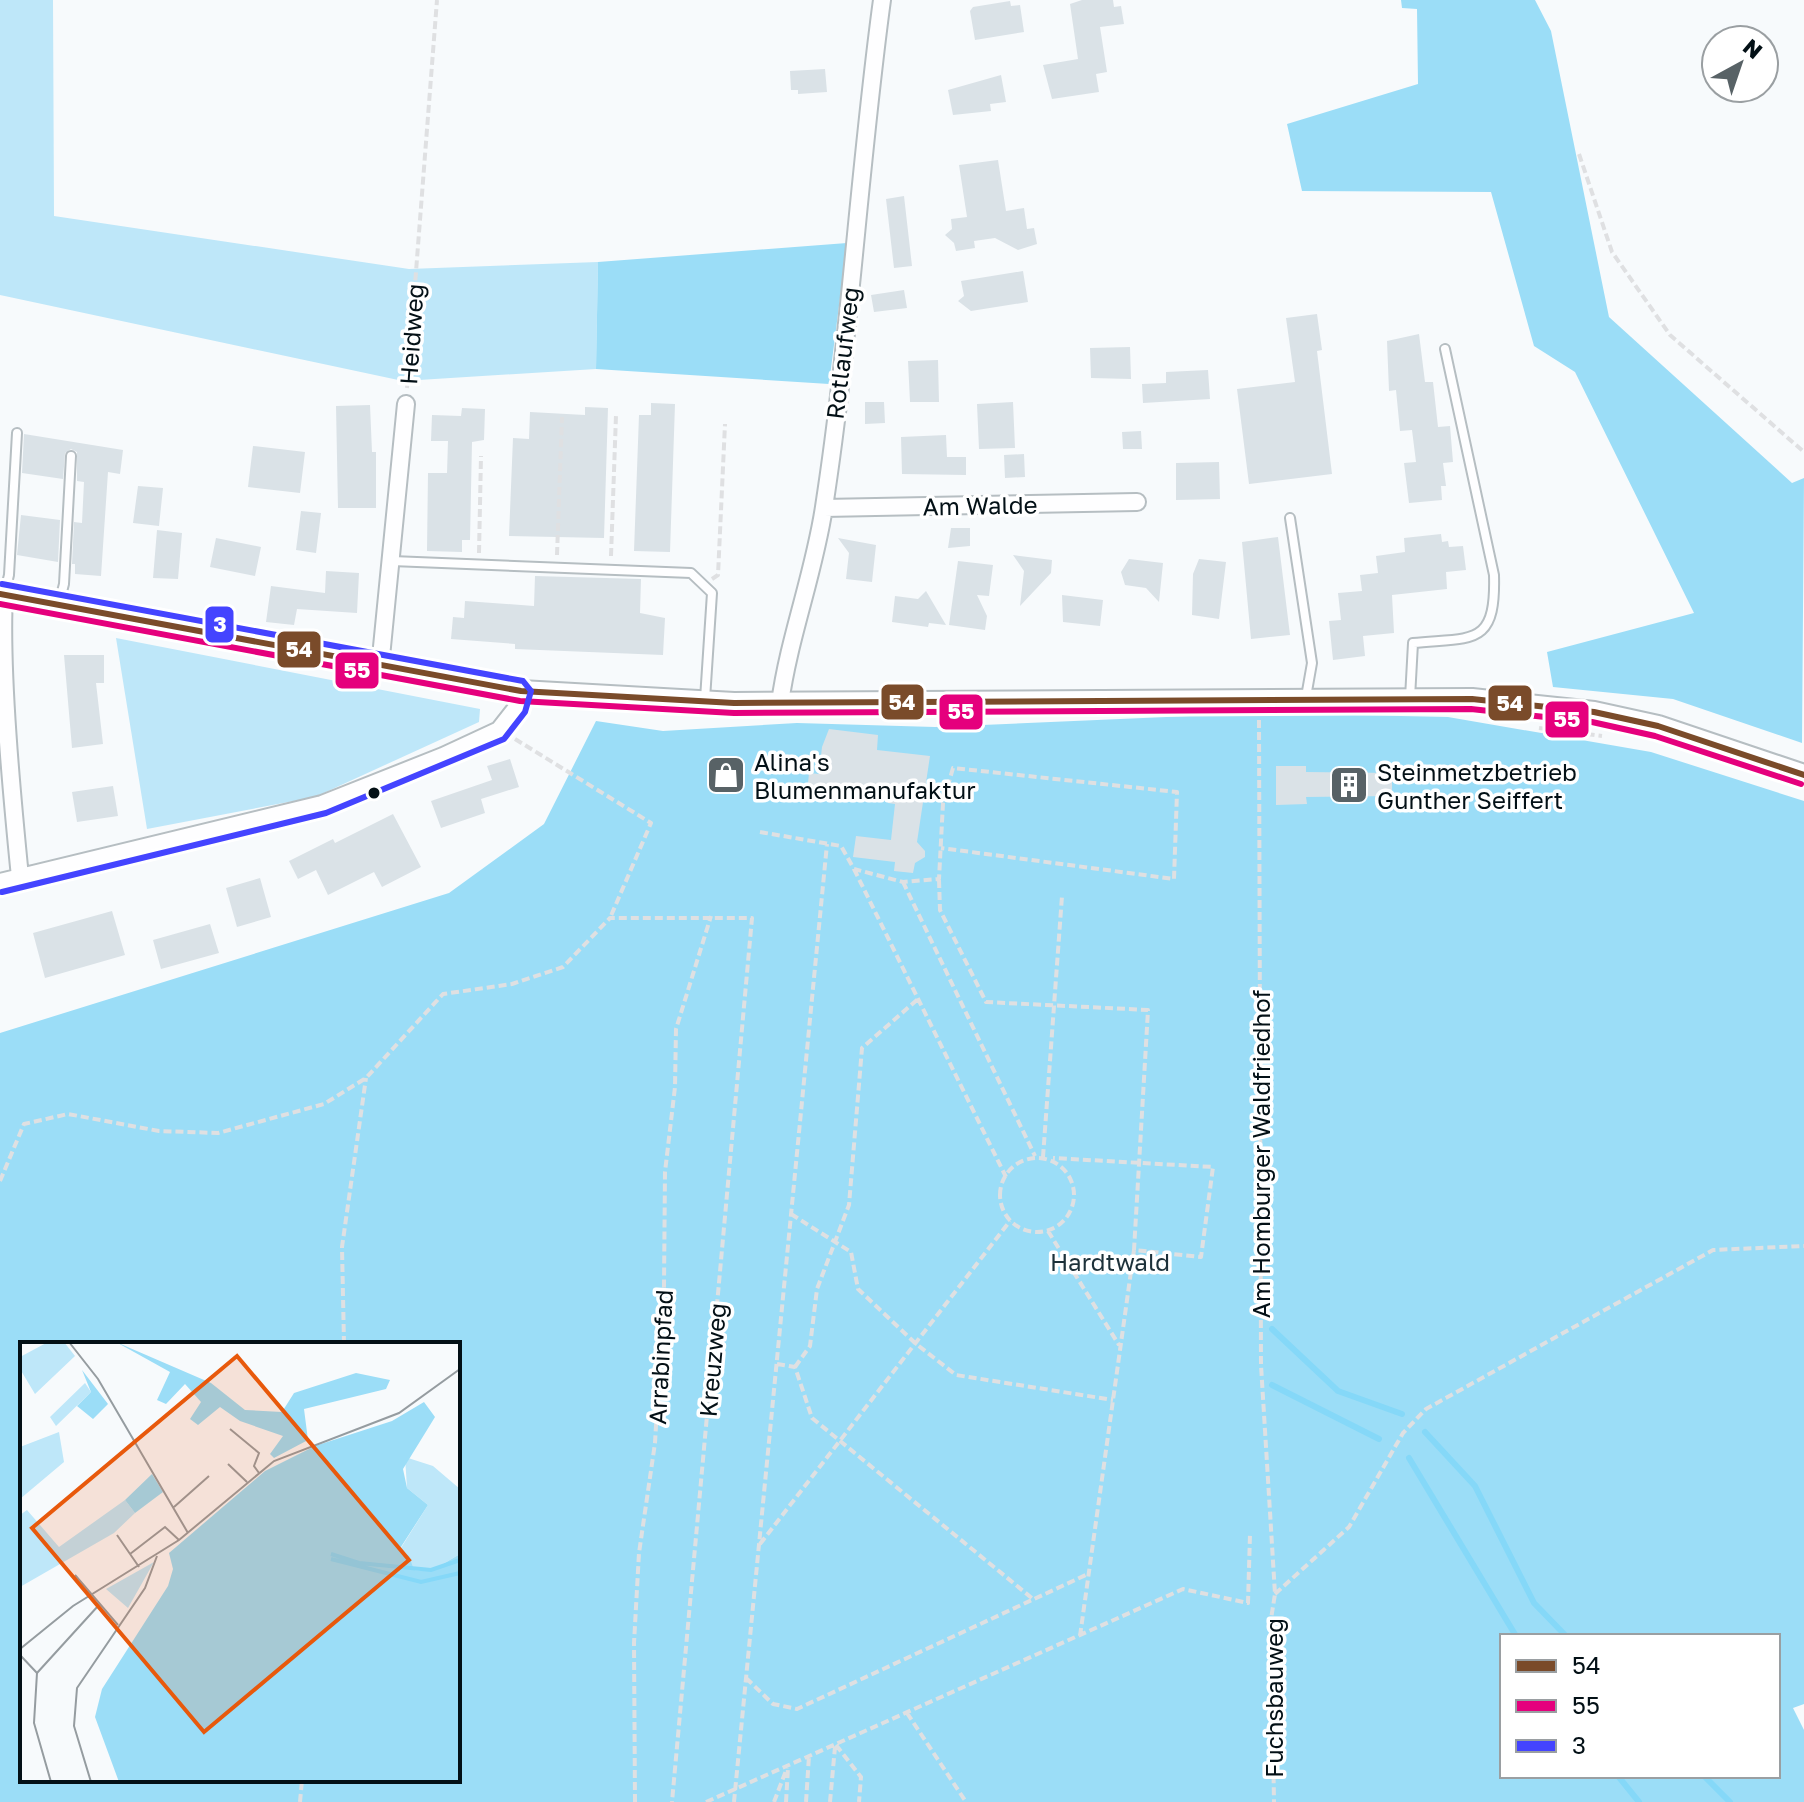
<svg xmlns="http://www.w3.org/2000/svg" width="1804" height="1802" viewBox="0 0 1804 1802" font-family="'Golos Text',sans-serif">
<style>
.green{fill:#bee7f9}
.forest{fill:#9bddf7;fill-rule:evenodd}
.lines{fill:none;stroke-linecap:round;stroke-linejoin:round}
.stream{stroke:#85d8f8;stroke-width:6}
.building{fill:#dae2e7}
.service-casing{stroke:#b6bec2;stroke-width:12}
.minor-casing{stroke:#b6bec2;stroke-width:20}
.tertiary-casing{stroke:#b6bec2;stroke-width:24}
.path{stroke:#dfe0e2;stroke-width:4;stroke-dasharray:8 4;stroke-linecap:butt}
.service{stroke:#fefeff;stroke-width:8}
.minor{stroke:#fefeff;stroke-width:16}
.tertiary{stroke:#fefeff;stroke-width:20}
.bus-1-casing{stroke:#fff;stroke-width:12}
.bus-2-casing{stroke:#fff;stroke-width:12}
.bus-3-casing{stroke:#fff;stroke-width:12}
.bus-1{stroke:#7a4b2a;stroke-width:6}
.bus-2{stroke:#e5007d;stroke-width:6}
.bus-3{stroke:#44f;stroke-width:6}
.bus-dot{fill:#031016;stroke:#fff;stroke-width:3}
.labels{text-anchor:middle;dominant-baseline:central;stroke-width:7;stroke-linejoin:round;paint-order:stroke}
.street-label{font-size:24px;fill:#031016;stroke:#fff}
.poi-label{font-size:24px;fill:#031016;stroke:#fff;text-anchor:start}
.park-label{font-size:24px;fill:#1d313a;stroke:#fff}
.inset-river{fill:none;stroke:#85d8f8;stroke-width:4}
.inset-road{fill:none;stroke:#959ca0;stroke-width:2}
.view{fill:#e8590c;fill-opacity:0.15;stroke:#e8590c;stroke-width:4}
.inset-edge{fill:none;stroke:#031016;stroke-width:4}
.line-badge{stroke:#fff;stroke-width:3}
.badge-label{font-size:22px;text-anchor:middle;font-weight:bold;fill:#fff}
</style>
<rect width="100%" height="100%" fill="#f7fafc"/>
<path class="green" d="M0,0H53L54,216L409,269L598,262L596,369L403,381L0,295Z
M116,638L480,709L479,722L315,797L147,829Z"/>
<path class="forest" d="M1401,0H1535L1551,31L1609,317L1792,483L1804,478L1802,743L1673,699L1553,687L1547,652L1694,613L1575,372L1534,346L1491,192L1302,191L1287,124L1418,84L1417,9L1402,8Z
M847,243L829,384L596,369L598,262Z
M1259,713L1448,717L1651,752L1804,801V1704L1793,1708L1804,1730V1802H0V1033L449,893L544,824L596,721L663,731L797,723L935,727ZM22,1344H458V1780H22ZM1502,1636H1778V1776H1502Z"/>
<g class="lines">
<path class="stream" d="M1272,1329L1338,1391L1402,1414
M1272,1385L1379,1439
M1425,1432L1475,1486L1534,1603L1566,1636
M1409,1458L1516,1636
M1618,1776L1639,1802
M1704,1776L1730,1802"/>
</g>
<path class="building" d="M1082,0H1113L1114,7L1121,6L1124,24L1100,27L1107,72L1096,74L1099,92L1052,99L1043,65L1078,59L1070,4Z
M1010,1L1011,6L1020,5L1024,32L975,40L970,11L973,7Z
M825,69L827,92L798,94V90H791L790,71Z
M1001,75L1006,102L990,104L991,111L953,115L948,90Z
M998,160L1006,211L1024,208L1027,229L1034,228L1037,244L1018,250L995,238L974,241L975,248L956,251L954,243L945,235L952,229L951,219L967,217L959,165Z
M904,196L912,266L894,268L886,199Z
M1023,271L1028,302L971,311L958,301L964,296L961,281Z
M904,290L907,308L874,312L871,295Z
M1317,314L1322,350L1317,351L1332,474L1249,484L1237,389L1295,382L1286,318Z
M1419,334L1425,382H1433L1438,427L1450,426L1453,462L1443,463L1446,486H1441L1442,500L1409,503L1404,463L1416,462L1412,430L1400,431L1396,390L1389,391L1387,341Z
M1130,347L1131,379L1091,378L1090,348Z
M938,360L939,402H910L908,361Z
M1208,370L1210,399L1143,403L1142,384L1166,383V372Z
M865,402H884L885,423L865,424Z
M1013,402L1015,448L979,449L977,404Z
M651,403L675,404L670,552L634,551L639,415H651Z
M370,405L372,452H376V508H338L336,406Z
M585,407L608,408L604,538L509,536L513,438L529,439L530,412L585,415Z
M462,408L485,409L484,440L472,442L470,540H462V552L427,551L428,473H447L448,441H431L432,415L461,416Z
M1141,431L1142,449H1123L1122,432Z
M24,434L123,450L120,474L108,472L101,576L75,574V564H72L74,522L82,523L84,482L77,481V452L71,449L65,453L63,479L22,473Z
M946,435L947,457H966V475L902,474L901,437Z
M253,446L305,452L300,493L248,487Z
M1024,454L1025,477L1005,478L1004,455Z
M1219,462L1220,499L1176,500V463Z
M138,486L163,488L159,526L133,523Z
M301,511L321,513L316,553L296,550Z
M21,515L60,520L58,562L17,555Z
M951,528H970V546L948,548Z
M157,530L182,533L178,579L153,578Z
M1441,534L1442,542L1448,541L1449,547L1463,546L1466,570L1446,572L1447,589L1392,595L1394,633L1363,636L1365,656L1333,660L1329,621L1341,620L1338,593L1362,591L1360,575L1378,573L1376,556L1405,552L1404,538Z
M1278,537L1290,635L1251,639L1242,542Z
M216,538L261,547L255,576L210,567Z
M838,538L876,545L872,582L846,579L849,553Z
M1013,555L1052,560L1051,573L1020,606L1024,571Z
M1129,559L1163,563L1159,602L1146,588L1125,585L1121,572Z
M1199,559L1226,562L1219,619L1192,615L1193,574Z
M958,561L993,565L989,596L977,595L987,616L985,630L949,625Z
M326,571L359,573L357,613L297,609L294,625L266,622L271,586L325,593Z
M535,576L641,579L640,613L665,618L663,655L515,649V644L451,639L453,617L464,618L465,601L534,606Z
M926,591L946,625L929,623L928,627L892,622L895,596L918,599Z
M1062,595L1103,600L1100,626L1063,622Z
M64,655H104V683H96L103,744L72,748Z
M829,729L878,735L877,750L930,756L917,842L925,851V857L915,863L913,873L894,871L895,862L853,857L856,836L891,840L895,804L888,803V797L828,791V797L807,794L809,773L819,774L822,747Z
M510,759L519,787L481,799L485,813L441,828L431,801L492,780L487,766Z
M1276,766H1306V772L1392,773V796L1306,797L1307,804L1276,805Z
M113,786L118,816L77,822L72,792Z
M393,814L421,867L382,887L374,872L328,895L316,870L298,879L289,861L333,839L335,843Z
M260,878L271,917L237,927L226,888Z
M112,911L125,955L45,978L33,933Z
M210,924L219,953L161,969L153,940Z"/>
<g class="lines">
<defs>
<path id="service" d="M1290,518L1312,663L1306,697
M392,561L691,573L712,593L705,699
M4,595L9,575L17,433
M59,603L64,584L71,456
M1410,698L1413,643C1473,637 1496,647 1494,575L1445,349"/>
<path id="minor" d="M824,508L1137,502
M4,595C0,671 12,797 20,877
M380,667L406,404
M780,703C789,637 814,574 824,507C850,339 859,168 882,0
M0,882L322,804L443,756L499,730L517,707L521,691"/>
<path id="tertiary" d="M0,594L521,691L734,703L1472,699L1594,712L1658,726L1804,775"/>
</defs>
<use href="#service" class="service-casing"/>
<use href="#minor" class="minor-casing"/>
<use href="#tertiary" class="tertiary-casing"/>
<path class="path" d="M1579,154L1612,252L1670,335L1804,452
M407,388L437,0
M479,553L481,456
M557,555L562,417
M611,556L616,415
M712,579L718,575L725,424
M1259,720L1261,1365L1275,1594L1271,1619L1274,1802
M1539,728L1602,736
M515,739L651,823L610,918
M760,832L841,846L854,869L903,882L939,879L943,803L953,768L1177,792L1174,879L941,848
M854,869L1006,1177
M939,880L940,910L986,1002L1148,1010L1134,1250L1201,1257L1213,1167L1053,1158
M903,882L1035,1156
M1043,1157L1062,896
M1000 1195a37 37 0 1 1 74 0a37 37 0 1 1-74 0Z
M0,1181L24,1124L68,1114L159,1131L218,1133L324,1104L366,1078L443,994L512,984L563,967L610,918H752L672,1802
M791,1214L851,1252L858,1289L915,1343L956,1375L1113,1400
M1048,1231L1119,1345
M344,1344L342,1247L366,1078
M777,1364L795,1367L812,1418L1033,1599
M795,1367L810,1346L817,1289L849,1205L862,1048L918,999
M760,1544L1010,1221
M1275,1594L1349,1527L1403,1433L1426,1409L1713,1250L1804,1246
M1080,1636L1134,1250
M746,1678L773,1704L797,1709L1088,1574
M907,1713L966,1802
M836,1745L861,1777L859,1802
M300,1802L302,1780
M635,1802L634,1643L639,1553L655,1443L664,1286L665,1172L675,1087L676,1029L711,916
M706,1802L1183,1589L1248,1603L1250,1534
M734,1802L827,844
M774,1802L787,1768
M786,1802L788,1768
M806,1802L809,1756
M830,1802L835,1747"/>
<use href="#service" class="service"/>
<use href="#minor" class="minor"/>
<use href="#tertiary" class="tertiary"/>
<defs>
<path id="bus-1" d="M0,594L521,691L734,703L1472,699L1594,712L1658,726L1804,775"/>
<path id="bus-2" d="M0,604L520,701L734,713L1471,709L1592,722L1655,736L1801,784"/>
<path id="bus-3" d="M2,584L523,681L531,691L525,712L504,739L326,813L2,892"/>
</defs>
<use href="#bus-1" class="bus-1-casing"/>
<use href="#bus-2" class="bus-2-casing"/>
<use href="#bus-3" class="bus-3-casing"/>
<use href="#bus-1" class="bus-1"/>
<use href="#bus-2" class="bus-2"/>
<use href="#bus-3" class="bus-3"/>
</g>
<defs>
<symbol id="shop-square" viewBox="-11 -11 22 22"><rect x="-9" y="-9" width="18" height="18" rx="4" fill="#586266" stroke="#fff"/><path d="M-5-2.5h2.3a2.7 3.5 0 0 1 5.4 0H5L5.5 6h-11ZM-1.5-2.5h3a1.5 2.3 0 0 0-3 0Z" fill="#fff"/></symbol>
<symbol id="building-square" viewBox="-11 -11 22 22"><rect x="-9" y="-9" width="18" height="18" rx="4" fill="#586266" stroke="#fff"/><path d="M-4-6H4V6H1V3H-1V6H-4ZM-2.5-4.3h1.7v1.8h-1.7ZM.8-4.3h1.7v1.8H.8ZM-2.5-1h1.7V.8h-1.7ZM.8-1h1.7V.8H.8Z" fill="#fff"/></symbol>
</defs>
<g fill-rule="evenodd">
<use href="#shop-square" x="704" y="753" width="44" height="44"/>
<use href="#building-square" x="1327" y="763" width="44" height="44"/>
</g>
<circle class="bus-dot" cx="374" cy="793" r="7"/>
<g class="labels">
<g class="street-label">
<text transform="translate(411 334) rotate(-86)">Heidweg</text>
<text transform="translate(842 353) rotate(-83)">Rotlaufweg</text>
<text transform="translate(980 505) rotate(-1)">Am Walde</text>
<text transform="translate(1260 1154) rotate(-90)">Am Homburger Waldfriedhof</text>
<text transform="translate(660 1357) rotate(-87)">Arrabinpfad</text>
<text transform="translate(712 1360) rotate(-85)">Kreuzweg</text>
<text transform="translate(1273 1698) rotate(-90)">Fuchsbauweg</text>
</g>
<g class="poi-label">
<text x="754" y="761">Alina's<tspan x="754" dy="28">Blumenmanufaktur</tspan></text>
<text x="1377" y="771">Steinmetzbetrieb<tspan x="1377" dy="28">Gunther Seiffert</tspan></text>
</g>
<g class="park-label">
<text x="1110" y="1261">Hardtwald</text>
</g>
</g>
<g transform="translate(20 1342)">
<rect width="440" height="440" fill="#f7fafc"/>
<path d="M28,0H44L55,14L15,52L0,27V15ZM65,41L71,50L36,84L30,75ZM39,90L44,120L0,157V105ZM385,115L413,124L440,147V212L411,229L394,228L379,209L408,163L387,146ZM105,158L115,171L94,191L0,245V173L7,168L39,205ZM134,220L108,266L86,247Z" fill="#bee7f9"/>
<path d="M96,0L191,41L225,68L262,70L274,51L336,31L370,38L366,47L284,67L288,98L254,116L250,112L263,94L220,79L200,65L178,83L170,77L181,60L165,42L146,62L137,58L150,30ZM62,28L88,62L73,77L57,64L71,50ZM404,60L415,75L383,127L387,146L408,163L379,208L389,214L394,228L411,229L440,212V440H99L75,375L82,347L148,244L153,227L149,211L245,129L295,104L372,79ZM132,132L143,150L115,171L105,158Z" fill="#9bddf7"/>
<path class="inset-river" d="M311,212L339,221L411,228L440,218M311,217L401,240L440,231"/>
<path class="inset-road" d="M49,0L78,37L168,191M210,87L239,111L234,124L239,131M208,122L227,140M154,165L189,134M97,193L119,225M110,212L145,185L159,198M55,233L98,283M0,307L53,264L159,198L254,119L379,71L440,27M0,313L17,331M31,440L14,381L17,331L78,264M71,440L54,384L57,346L125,246L137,214"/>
<path class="view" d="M217,14L389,218L184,390L12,186Z"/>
<rect width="440" height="440" class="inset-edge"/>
</g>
<g class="line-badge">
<rect x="204" y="605" width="31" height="39" rx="8" fill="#44f"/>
<rect x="276" y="630" width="46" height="39" rx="8" fill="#7a4b2a"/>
<rect x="334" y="651" width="46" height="39" rx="8" fill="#e5007d"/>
<rect x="880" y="683" width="45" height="38" rx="8" fill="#7a4b2a"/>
<rect x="1487" y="684" width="46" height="38" rx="8" fill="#7a4b2a"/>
<rect x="938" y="693" width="46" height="38" rx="8" fill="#e5007d"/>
<rect x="1544" y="700" width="46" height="39" rx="8" fill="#e5007d"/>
</g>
<g class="badge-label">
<text x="220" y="632">3</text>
<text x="299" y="657">54</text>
<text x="357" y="678">55</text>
<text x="902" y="710">54</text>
<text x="1510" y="711">54</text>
<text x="961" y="719">55</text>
<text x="1567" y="727">55</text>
</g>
<rect x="1500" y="1634" width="280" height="144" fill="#ffffff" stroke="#9a9fa2" stroke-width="2"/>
<rect x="1516" y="1660" width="40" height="12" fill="#7a4b2a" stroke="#9a9fa2" stroke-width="2"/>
<text x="1572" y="1674" font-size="24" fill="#031016">54</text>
<rect x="1516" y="1700" width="40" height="12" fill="#e5007d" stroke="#9a9fa2" stroke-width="2"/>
<text x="1572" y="1714" font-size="24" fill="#031016">55</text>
<rect x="1516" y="1740" width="40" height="12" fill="#4444ff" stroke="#9a9fa2" stroke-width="2"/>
<text x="1572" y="1754" font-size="24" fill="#031016">3</text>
<g transform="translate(1740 64) rotate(40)"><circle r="38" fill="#ffffff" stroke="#9a9fa2" stroke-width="2"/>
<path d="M0-6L14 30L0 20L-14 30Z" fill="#586266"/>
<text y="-12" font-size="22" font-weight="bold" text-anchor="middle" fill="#031016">N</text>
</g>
</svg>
